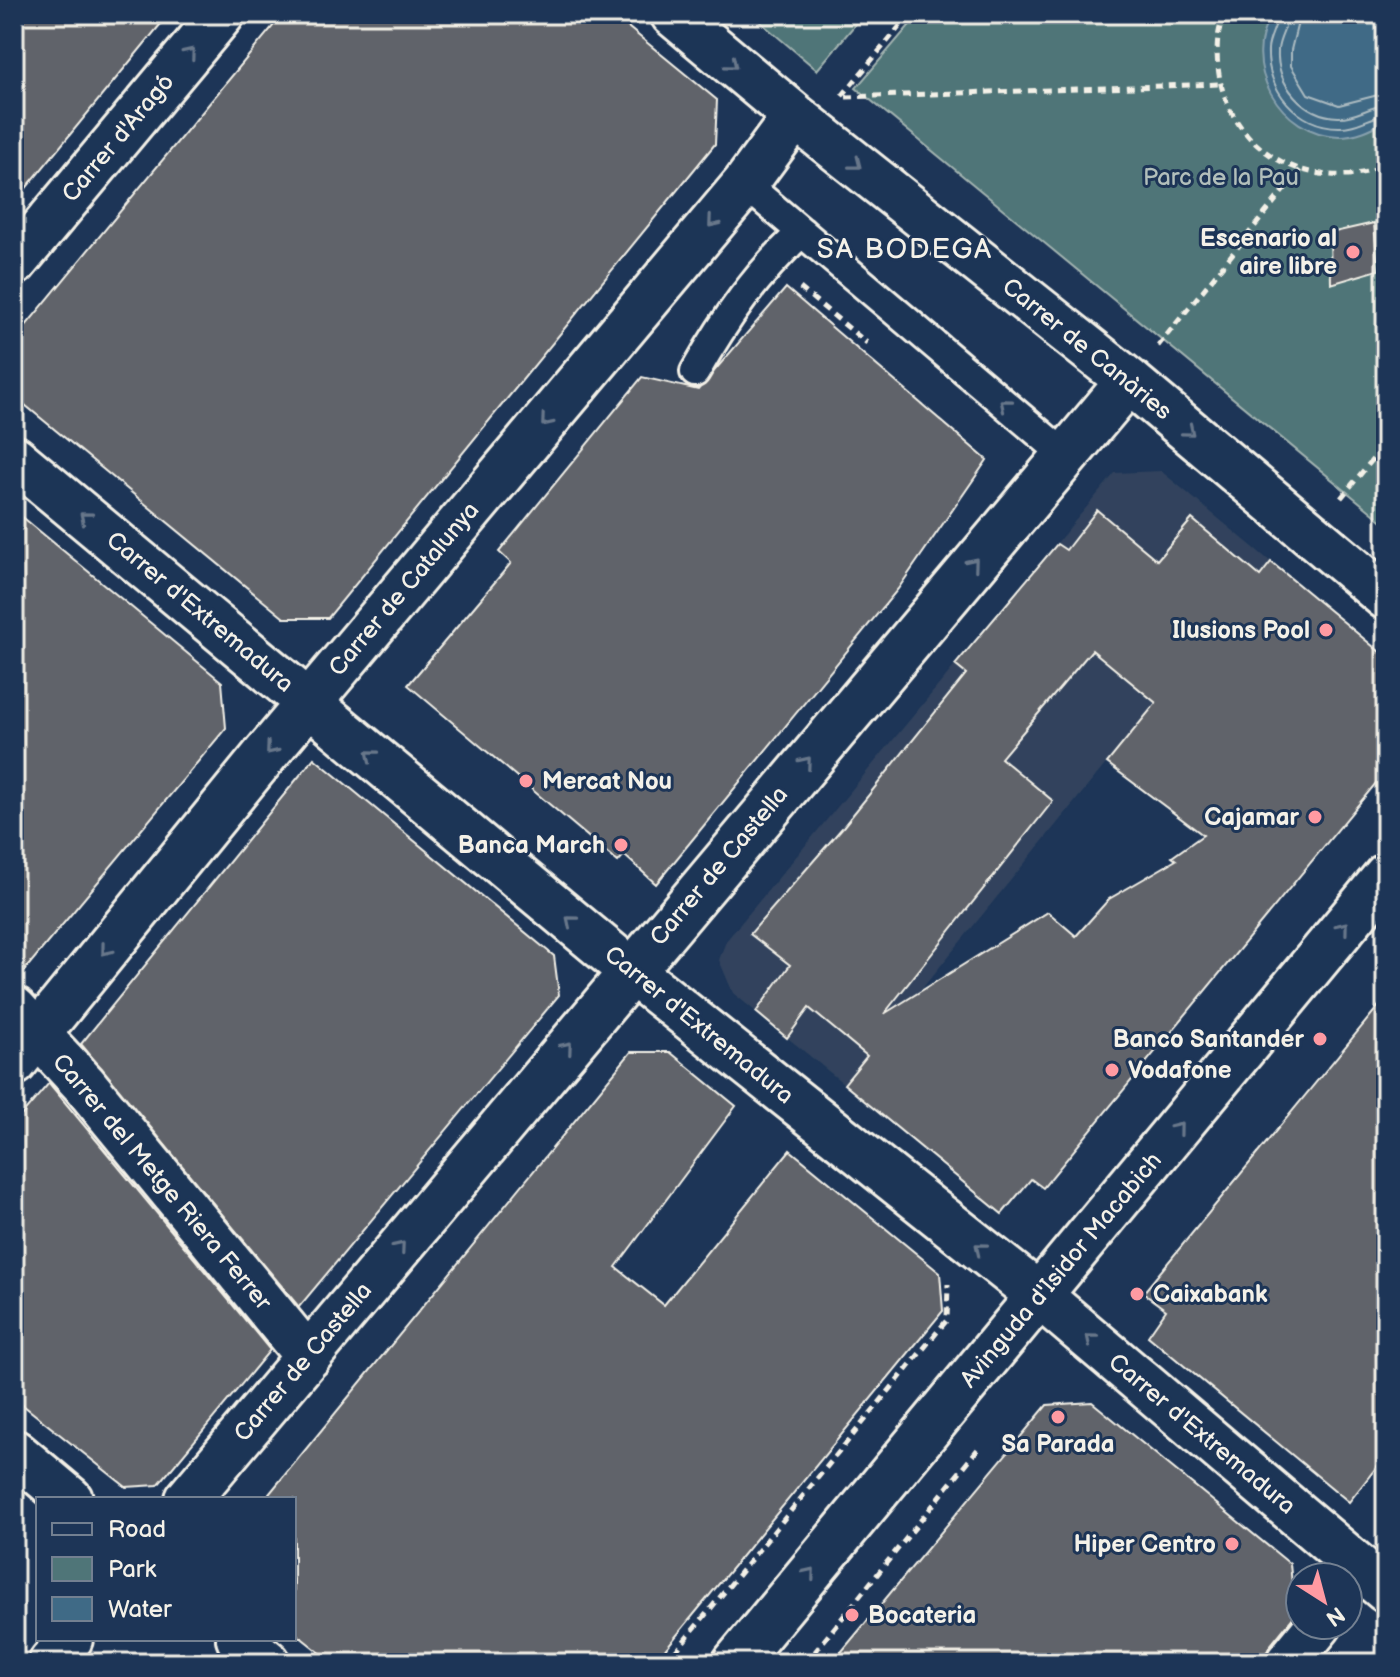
<svg xmlns="http://www.w3.org/2000/svg" width="1400" height="1677" viewBox="0 0 1400 1677" font-family="'Balsamiq Sans',sans-serif">
<style>
.built{fill:#31435d}
.green{fill:#4f7578;stroke:#a2b3b0;stroke-width:2}
.water{fill:#3f6a86;stroke:#87a0ad;stroke-width:2}
.lines{fill:none;stroke-linecap:round;stroke-linejoin:round}
.shore{stroke:#acbbc1;stroke-width:2}
.building{fill:#61646b;stroke:#f4f1e8;stroke-width:2;fill-rule:evenodd}
.lane-casing{stroke:#f4f1e8;stroke-width:34}
.street-casing{stroke:#f4f1e8;stroke-width:50}
.secondary-casing{stroke:#f4f1e8;stroke-width:50}
.path{stroke:#f4f1e8;stroke-width:5;stroke-dasharray:8 6;stroke-linecap:butt}
.lane{stroke:#1d3557;stroke-width:28}
.street{stroke:#1d3557;stroke-width:44}
.secondary{stroke:#1d3557;stroke-width:44}
.oneway{stroke:#68778a}
.poi-dot{fill:#ff9aa2;stroke:#1d3557;stroke-width:3}
.labels{text-anchor:middle;dominant-baseline:central;stroke-width:6;stroke-linejoin:round;paint-order:stroke}
.street-label{font-size:24px;fill:#f4f1e8;stroke:#1d3557}
.park-label{font-size:24px;fill:#b2bfbb;stroke:#1d3557}
.poi-label{font-size:24px;font-weight:bold;fill:#f4f1e8;stroke:#1d3557;text-anchor:end}
.quarter-label{font-size:28px;letter-spacing:2px;fill:#f4f1e8;stroke:#1d3557}
</style>
<rect width="100%" height="100%" fill="#1d3557"/>
<filter id="ink" filterUnits="userSpaceOnUse"><feTurbulence type="fractalNoise" baseFrequency=".0125" numOctaves="2"/><feDisplacementMap in="SourceGraphic" scale="16" xChannelSelector="R" yChannelSelector="G"/><feConvolveMatrix kernelMatrix="1 2 1 2 8 2 1 2 1" color-interpolation-filters="sRGB"/></filter>
<g filter="url(#ink)">
<path class="built" d="M1161,471L1271,562L844,1084L733,993L719,960L726,941L1115,473Z"/>
<path class="green" d="M751,14H864L817,70Z
M919,14H1386V524L856,88Z"/>
<path class="water" d="M1272,14H1386V121C1371,129 1357,136 1339,136C1280,135 1239,64 1272,14Z"/>
<g class="lines">
<path class="shore" d="M1278,14C1277,26 1269,37 1268,49C1266,90 1298,127 1339,127C1357,128 1370,116 1386,115
M1288,14C1288,27 1279,37 1278,50C1276,85 1304,116 1338,117C1356,118 1369,106 1386,105
M1300,14L1291,50V66L1308,94L1339,105L1386,93"/>
</g>
<path class="building" d="M14,14H169L14,203Z
M283,14H612L717,100L715,144L328,618H284L14,396V340Z
M1374,223L1378,270L1331,284L1330,233Z
M786,288L987,460L898,589L656,884L624,855L618,862L408,685L511,563L499,552L642,377L698,390Z
M14,510L222,682L226,728L14,983Z
M1097,510L1157,560L1192,519L1260,576L1271,562L1386,657V771L1043,1188L1031,1179L1002,1214L844,1084L867,1056L809,1008L787,1038L756,1012L790,965L750,934L843,827L966,674L955,665L1057,544L1066,550ZM1092,650L1156,703L1107,763L1203,835L1172,857L1176,860L1109,899L1076,936L1048,912L884,1014L1053,801L1001,758Z
M314,758L554,956L559,995L299,1307L81,1044Z
M1386,997V1455L1349,1502L1148,1336L1166,1310L1143,1293Z
M631,1052H670L736,1106L616,1267L664,1305L790,1150L940,1273L943,1311L654,1663H333L294,1632V1499H265Z
M49,1083L270,1350L158,1485L126,1487L14,1398V1124Z
M1092,1402L1290,1564L1295,1615L1269,1647L1264,1663H832L1047,1405Z"/>
<g class="lines">
<defs>
<path id="lane" d="M745,184L1065,455
M695,372C725,319 757,273 802,232"/>
<path id="street" d="M673,14L795,116L1129,381L1386,597
M14,263L222,14
M14,458L631,971L1041,1297L1386,1590
M14,1009L84,1084L308,1357
M14,1063L265,755L745,184L795,116
M14,1452L70,1499
M188,1499L1129,381
M239,1639L268,1663
M51,1663L70,1639
M1288,1663L1319,1625"/>
<path id="secondary" d="M735,1663L1386,876"/>
</defs>
<use href="#lane" class="lane-casing"/>
<use href="#street" class="street-casing"/>
<use href="#secondary" class="secondary-casing"/>
<path class="path" d="M1225,14C1215,34 1216,59 1220,80C1236,156 1315,194 1386,166
M842,96L910,14
M846,97L1221,84
M1377,170L1386,215
M800,288L867,343
M1158,346L1300,170
M1341,498L1386,443
M666,1663L947,1320L948,1284
M806,1663L978,1449"/>
<use href="#lane" class="lane"/>
<use href="#street" class="street"/>
<use href="#secondary" class="secondary"/>
</g>
<defs><path id="oneway-chevron" d="M-2-3.5L2.5 0L-2 3.5" fill="none" stroke-width="1.6" stroke-linecap="round" stroke-linejoin="round" transform="scale(2)"/></defs>
<g class="oneway">
<use href="#oneway-chevron" transform="translate(190 53) rotate(-50)"/>
<use href="#oneway-chevron" transform="translate(732 64) rotate(40)"/>
<use href="#oneway-chevron" transform="translate(856 164) rotate(38)"/>
<use href="#oneway-chevron" transform="translate(713 222) rotate(130)"/>
<use href="#oneway-chevron" transform="translate(1005 404) rotate(-140)"/>
<use href="#oneway-chevron" transform="translate(546 421) rotate(130)"/>
<use href="#oneway-chevron" transform="translate(1189 431) rotate(40)"/>
<use href="#oneway-chevron" transform="translate(85 517) rotate(-140)"/>
<use href="#oneway-chevron" transform="translate(973 563) rotate(-50)"/>
<use href="#oneway-chevron" transform="translate(271 749) rotate(130)"/>
<use href="#oneway-chevron" transform="translate(371 755) rotate(-140)"/>
<use href="#oneway-chevron" transform="translate(806 762) rotate(-50)"/>
<use href="#oneway-chevron" transform="translate(571 921) rotate(-140)"/>
<use href="#oneway-chevron" transform="translate(1343 927) rotate(-51)"/>
<use href="#oneway-chevron" transform="translate(106 950) rotate(129)"/>
<use href="#oneway-chevron" transform="translate(567 1047) rotate(-50)"/>
<use href="#oneway-chevron" transform="translate(1178 1128) rotate(-51)"/>
<use href="#oneway-chevron" transform="translate(400 1247) rotate(-50)"/>
<use href="#oneway-chevron" transform="translate(980 1248) rotate(-141)"/>
<use href="#oneway-chevron" transform="translate(1091 1339) rotate(-140)"/>
<use href="#oneway-chevron" transform="translate(810 1573) rotate(-50)"/>
</g>
</g>
<g class="poi-dot">
<circle cx="1353" cy="252" r="8"/>
<circle cx="1326" cy="630" r="8"/>
<circle cx="526" cy="781" r="8"/>
<circle cx="1315" cy="817" r="8"/>
<circle cx="621" cy="845" r="8"/>
<circle cx="1320" cy="1039" r="8"/>
<circle cx="1112" cy="1070" r="8"/>
<circle cx="1137" cy="1294" r="8"/>
<circle cx="1058" cy="1417" r="8"/>
<circle cx="1232" cy="1544" r="8"/>
<circle cx="852" cy="1615" r="8"/>
</g>
<g class="labels">
<g class="street-label">
<text transform="translate(118 138) rotate(-50)">Carrer d'Aragó</text>
<text transform="translate(1087 349) rotate(39)">Carrer de Canàries</text>
<text transform="translate(404 589) rotate(-50)">Carrer de Catalunya</text>
<text transform="translate(200 612) rotate(40)">Carrer d'Extremadura</text>
<text transform="translate(719 866) rotate(-50)">Carrer de Castella</text>
<text transform="translate(699 1025) rotate(39)">Carrer d'Extremadura</text>
<text transform="translate(162 1182) rotate(50)">Carrer del Metge Riera Ferrer</text>
<text transform="translate(1061 1270) rotate(-50)">Avinguda d'Isidor Macabich</text>
<text transform="translate(303 1362) rotate(-50)">Carrer de Castella</text>
<text transform="translate(1202 1434) rotate(40)">Carrer d'Extremadura</text>
</g>
<g class="park-label">
<text x="1221" y="177">Parc de la Pau</text>
</g>
<g class="poi-label">
<text x="1337" y="238">Escenario al<tspan x="1337" dy="28">aire libre</tspan></text>
<text x="1310" y="630">Ilusions Pool</text>
<text x="542" y="781" text-anchor="start">Mercat Nou</text>
<text x="1299" y="817">Cajamar</text>
<text x="605" y="845">Banca March</text>
<text x="1304" y="1039">Banco Santander</text>
<text x="1128" y="1070" text-anchor="start">Vodafone</text>
<text x="1153" y="1294" text-anchor="start">Caixabank</text>
<text x="1058" y="1444" text-anchor="middle">Sa Parada</text>
<text x="1216" y="1544">Hiper Centro</text>
<text x="868" y="1615" text-anchor="start">Bocateria</text>
</g>
<g class="quarter-label">
<text x="905" y="249">SA BODEGA</text>
</g>
</g>
<rect width="1400" height="1677" fill="none" stroke="#1d3557" stroke-width="48"/>
<rect x="24" y="24" width="1352" height="1629" fill="none" stroke="#f4f1e8" stroke-width="3" filter="url(#ink)"/>
<rect x="36" y="1497" width="260" height="144" fill="#1d3557" stroke="#738091" stroke-width="2"/>
<rect x="52" y="1523" width="40" height="12" fill="#1d3557" stroke="#738091" stroke-width="2"/>
<text x="108" y="1537" font-size="24" fill="#f4f1e8">Road</text>
<rect x="52" y="1557" width="40" height="24" fill="#4f7578" stroke="#738091" stroke-width="2"/>
<text x="108" y="1577" font-size="24" fill="#f4f1e8">Park</text>
<rect x="52" y="1597" width="40" height="24" fill="#3f6a86" stroke="#738091" stroke-width="2"/>
<text x="108" y="1617" font-size="24" fill="#f4f1e8">Water</text>
<g transform="translate(1324 1601) rotate(144)"><circle r="38" fill="#1d3557" stroke="#738091" stroke-width="2"/>
<path d="M0-6L14 30L0 20L-14 30Z" fill="#ff9aa2"/>
<text y="-12" font-size="22" font-weight="bold" text-anchor="middle" fill="#f4f1e8">N</text>
</g>
</svg>
